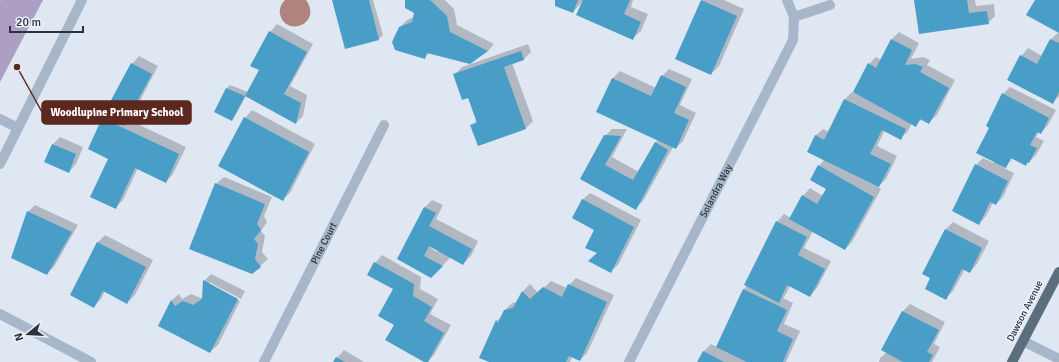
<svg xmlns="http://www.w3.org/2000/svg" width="1059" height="362" viewBox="0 0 1059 362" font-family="Signika,sans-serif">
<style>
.green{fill:#ad9ec3}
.water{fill:#b1837d}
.shadow{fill:#0003;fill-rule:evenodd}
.building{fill:#489ec7}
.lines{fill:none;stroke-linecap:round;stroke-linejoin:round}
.minor{stroke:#a7b7c9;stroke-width:10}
.major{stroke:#5b6e7b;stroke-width:10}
.labels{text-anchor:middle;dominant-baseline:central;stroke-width:3.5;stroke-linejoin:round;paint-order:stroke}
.street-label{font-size:10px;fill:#2a3339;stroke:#ebf1fa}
.leader{fill:none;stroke:#5c271e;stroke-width:1.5}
.callout-dot{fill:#5c271e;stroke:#ebf1fa;stroke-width:1.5}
.callout{fill:#5c271e;stroke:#5c271e;stroke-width:1.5}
.callout-label{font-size:11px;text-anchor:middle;font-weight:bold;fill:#fff}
</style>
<rect width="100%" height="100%" fill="#dfe7f3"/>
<path class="green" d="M1,0H43L0,82V1Z"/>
<path class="water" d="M285,0H306C323,24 285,38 280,14C279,9 281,4 285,0Z"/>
<path class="shadow" d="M333,0H373L383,35L379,39L346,48Z
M406,0H445L454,9L457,25L494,44L488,51L470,63L430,52L425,57L399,28L407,20L414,17L415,12Z
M556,0H633L631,7L648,14L641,31L633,38L583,1L573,12Z
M703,0H724L744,9L719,66L711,74L702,1Z
M915,0H975L976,6L994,4L995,16L988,23Z
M1036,0H1059V96L1053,102L1021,56L1028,48L1042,56L1051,39L1059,32Z
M277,24L313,44L290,86L307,95L303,116L296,123L246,96L235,116L232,119L226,89L230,85L248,92L260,70L270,32Z
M899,32L919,43L911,59L923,57L930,60L927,65L955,80L937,115L929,122L922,119L916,125L912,123L908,131L901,138L885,130L877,146L897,156L886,179L878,187L881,189L852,242L845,249L813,231L804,248L831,261L817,288L810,296L790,286L786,294L783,298L793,303L784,324L800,331L786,362H749L747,361V362H698L704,351L711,344L717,347L743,290L747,286L777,222L784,214L791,218L803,196L810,188L823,196L827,189L819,166L825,159L815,136L823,129L829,132L845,99L852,92L854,93L869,64L876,57L881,60L892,39Z
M528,44L531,52L523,60L512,63L533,121L525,129L471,126L477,120L469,96L454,75L462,67Z
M139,56L158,66L131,118L129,120L186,147L173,174L166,182L138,168L123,200L115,208L110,158L103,119L106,116L105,115L132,64Z
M669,69L692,79L680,105L696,113L683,141L676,148L673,147L643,201L636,208L582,178L605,136L612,129H627L612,157L639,172L655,143L658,140L612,79L620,71L656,88L662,76Z
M1010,87L1056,110L1048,125L1041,133L1039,132L1036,137L1044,141L1036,155L1026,165L1013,158L1004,168L1014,173L1003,197L996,204L993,203L986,216L979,224L976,165L983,158L994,163V161L991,127L1003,94Z
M252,110L315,144L290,193L282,200L245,118Z
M60,137L83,147L76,164L69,172L53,144Z
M224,177L272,197L264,216L267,222L261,231L265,236L262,252L268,259L252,273L216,184Z
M590,193L641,220L618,265L610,272L597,253L596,229L582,200Z
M432,200L443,205L436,219L478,241L471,256L463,264L451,257L431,277L398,259L425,207ZM432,247L438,250L437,252L431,248Z
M35,205L78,225L54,267L46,274L28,212Z
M953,222L989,241L977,264L970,272L965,269L953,291L946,298L931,278L923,274L946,229Z
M105,235L153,260L135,295L127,303L105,291L101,299L94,306L71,294L98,242Z
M382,255L421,277L420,289L438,299L430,314L451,325L434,355L427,362L395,324L394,288L375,263Z
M211,274L245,291L241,299L209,282V285L240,301L218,345L210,352L159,326L172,300L179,294L182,299L191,294L201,298L203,297L204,281Z
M576,278L614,295L587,353L580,360L572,357L570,362H491L480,357L497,321L502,315L504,311L512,303L518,302L523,291L530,284L538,293L551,281L567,288L569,285Z
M910,304L945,322L934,344L940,347L932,362H879L880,358L887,352L883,350L903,311Z
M344,350L364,362H335L337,358Z"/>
<path class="building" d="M332,0H369L379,40L345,49Z
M405,0H430L447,16L450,32L488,51L470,64L427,53L425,59L395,50L392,42L399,27L412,22L414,13L405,8Z
M555,0H578L573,13L555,6Z
M583,0H630L624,14L641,22L633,40L576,15Z
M701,0L737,16L711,75L675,59Z
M914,0H967L969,13L987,11L989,24L919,34Z
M1035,0H1059V33L1026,15Z
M269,31L307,52L284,94L301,103L296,124L245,96L232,121L214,112L226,88L245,96L259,70L250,66Z
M891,39L912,50L905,65L915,64L923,67L920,72L949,88L929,124L920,119L916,127L853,92L868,63L876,68Z
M1050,39L1059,43V92L1053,104L1007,80L1020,55L1037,64Z
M521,51L524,60L504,67L526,129L478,146L470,125L477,123L468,98L462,100L453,74Z
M131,63L152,74L124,126L103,115Z
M661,75L686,87L674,113L689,120L676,149L596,112L612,78L651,96Z
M1002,93L1049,118L1041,134L1037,132L1030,145L1037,148L1029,163L1027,162L1026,166L1011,158L1006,168L976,153L989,128L986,126Z
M844,99L906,129L901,140L882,130L870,154L891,164L879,187L807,152L815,135L824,140Z
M244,117L309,152L283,201L218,166Z
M102,118L179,154L166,183L135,168L116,209L90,197L108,159L88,149Z
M604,135L621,136L605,165L633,180L655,142L668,150L636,210L580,179Z
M52,144L76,154L69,173L44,162Z
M975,164L1008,181L996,205L990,202L979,225L952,211Z
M818,165L874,197L845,250L789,219L802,195L817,204L826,189L810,180Z
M215,183L265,204L257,224L261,230L254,239L258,244L255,259L261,267L252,274L189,249Z
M582,199L634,227L611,273L588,261L597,253L585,248L594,230L572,218Z
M424,207L436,213L429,226L472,249L463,265L429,246L424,256L443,266L431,278L397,259Z
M27,211L72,232L47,275L11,258Z
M776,221L807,237L798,255L825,269L810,297L787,285L779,303L744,285Z
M945,229L982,248L970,273L962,269L946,300L925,289L930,278L922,274Z
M97,242L146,267L127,304L103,291L94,308L70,295Z
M374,262L414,284L413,296L432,307L424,321L444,333L428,362H424L385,340L394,325L378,316L393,289L367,275Z
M203,280L238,299L210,353L158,326L171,300L175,306L183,301L193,305L202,299Z
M568,284L607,302L580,361L569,356L566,362H489L479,358L496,320L498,323L504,310L513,308L522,291L530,299L543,287L562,297Z
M743,289L787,310L777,331L793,339L783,362H747L716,347Z
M902,311L939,330L927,352L933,355L929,362H903L881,350Z
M703,351L724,362H697Z
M336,357L345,362H333Z"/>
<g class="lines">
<g class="minor">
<path d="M794,17L830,5"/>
<path d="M0,119L18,128"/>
<path d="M0,164L82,0"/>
<path d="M0,314L91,362"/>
<path d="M1023,341L1059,359"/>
<path id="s1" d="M264,362L384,125"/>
<path id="s2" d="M629,362L793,40L794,17L787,0"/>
</g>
<path class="major" d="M1012,362L1059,272"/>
</g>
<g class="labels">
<g class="street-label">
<text stroke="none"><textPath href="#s2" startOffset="192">Solandra Way</textPath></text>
<text stroke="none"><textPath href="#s1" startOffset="133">Pine Court</textPath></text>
<text transform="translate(1025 311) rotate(-63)">Dawson Avenue</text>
</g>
</g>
<path class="leader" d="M17 67L42 112"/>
<circle class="callout-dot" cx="17" cy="67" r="4"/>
<rect class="callout" x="42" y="101" width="149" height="23" rx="4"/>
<g class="callout-label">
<text x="117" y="116">Woodlupine Primary School</text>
</g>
<g transform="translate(28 334) rotate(252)" stroke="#ebf1fa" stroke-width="3" paint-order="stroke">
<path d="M0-3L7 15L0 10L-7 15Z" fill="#2a3339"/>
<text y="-6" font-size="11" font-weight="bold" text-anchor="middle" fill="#2a3339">N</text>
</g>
<path d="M10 26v6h73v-6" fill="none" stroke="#2a3339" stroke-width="2"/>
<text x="16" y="26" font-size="12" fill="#2a3339" stroke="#ebf1fa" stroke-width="3" paint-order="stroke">20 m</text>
</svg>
